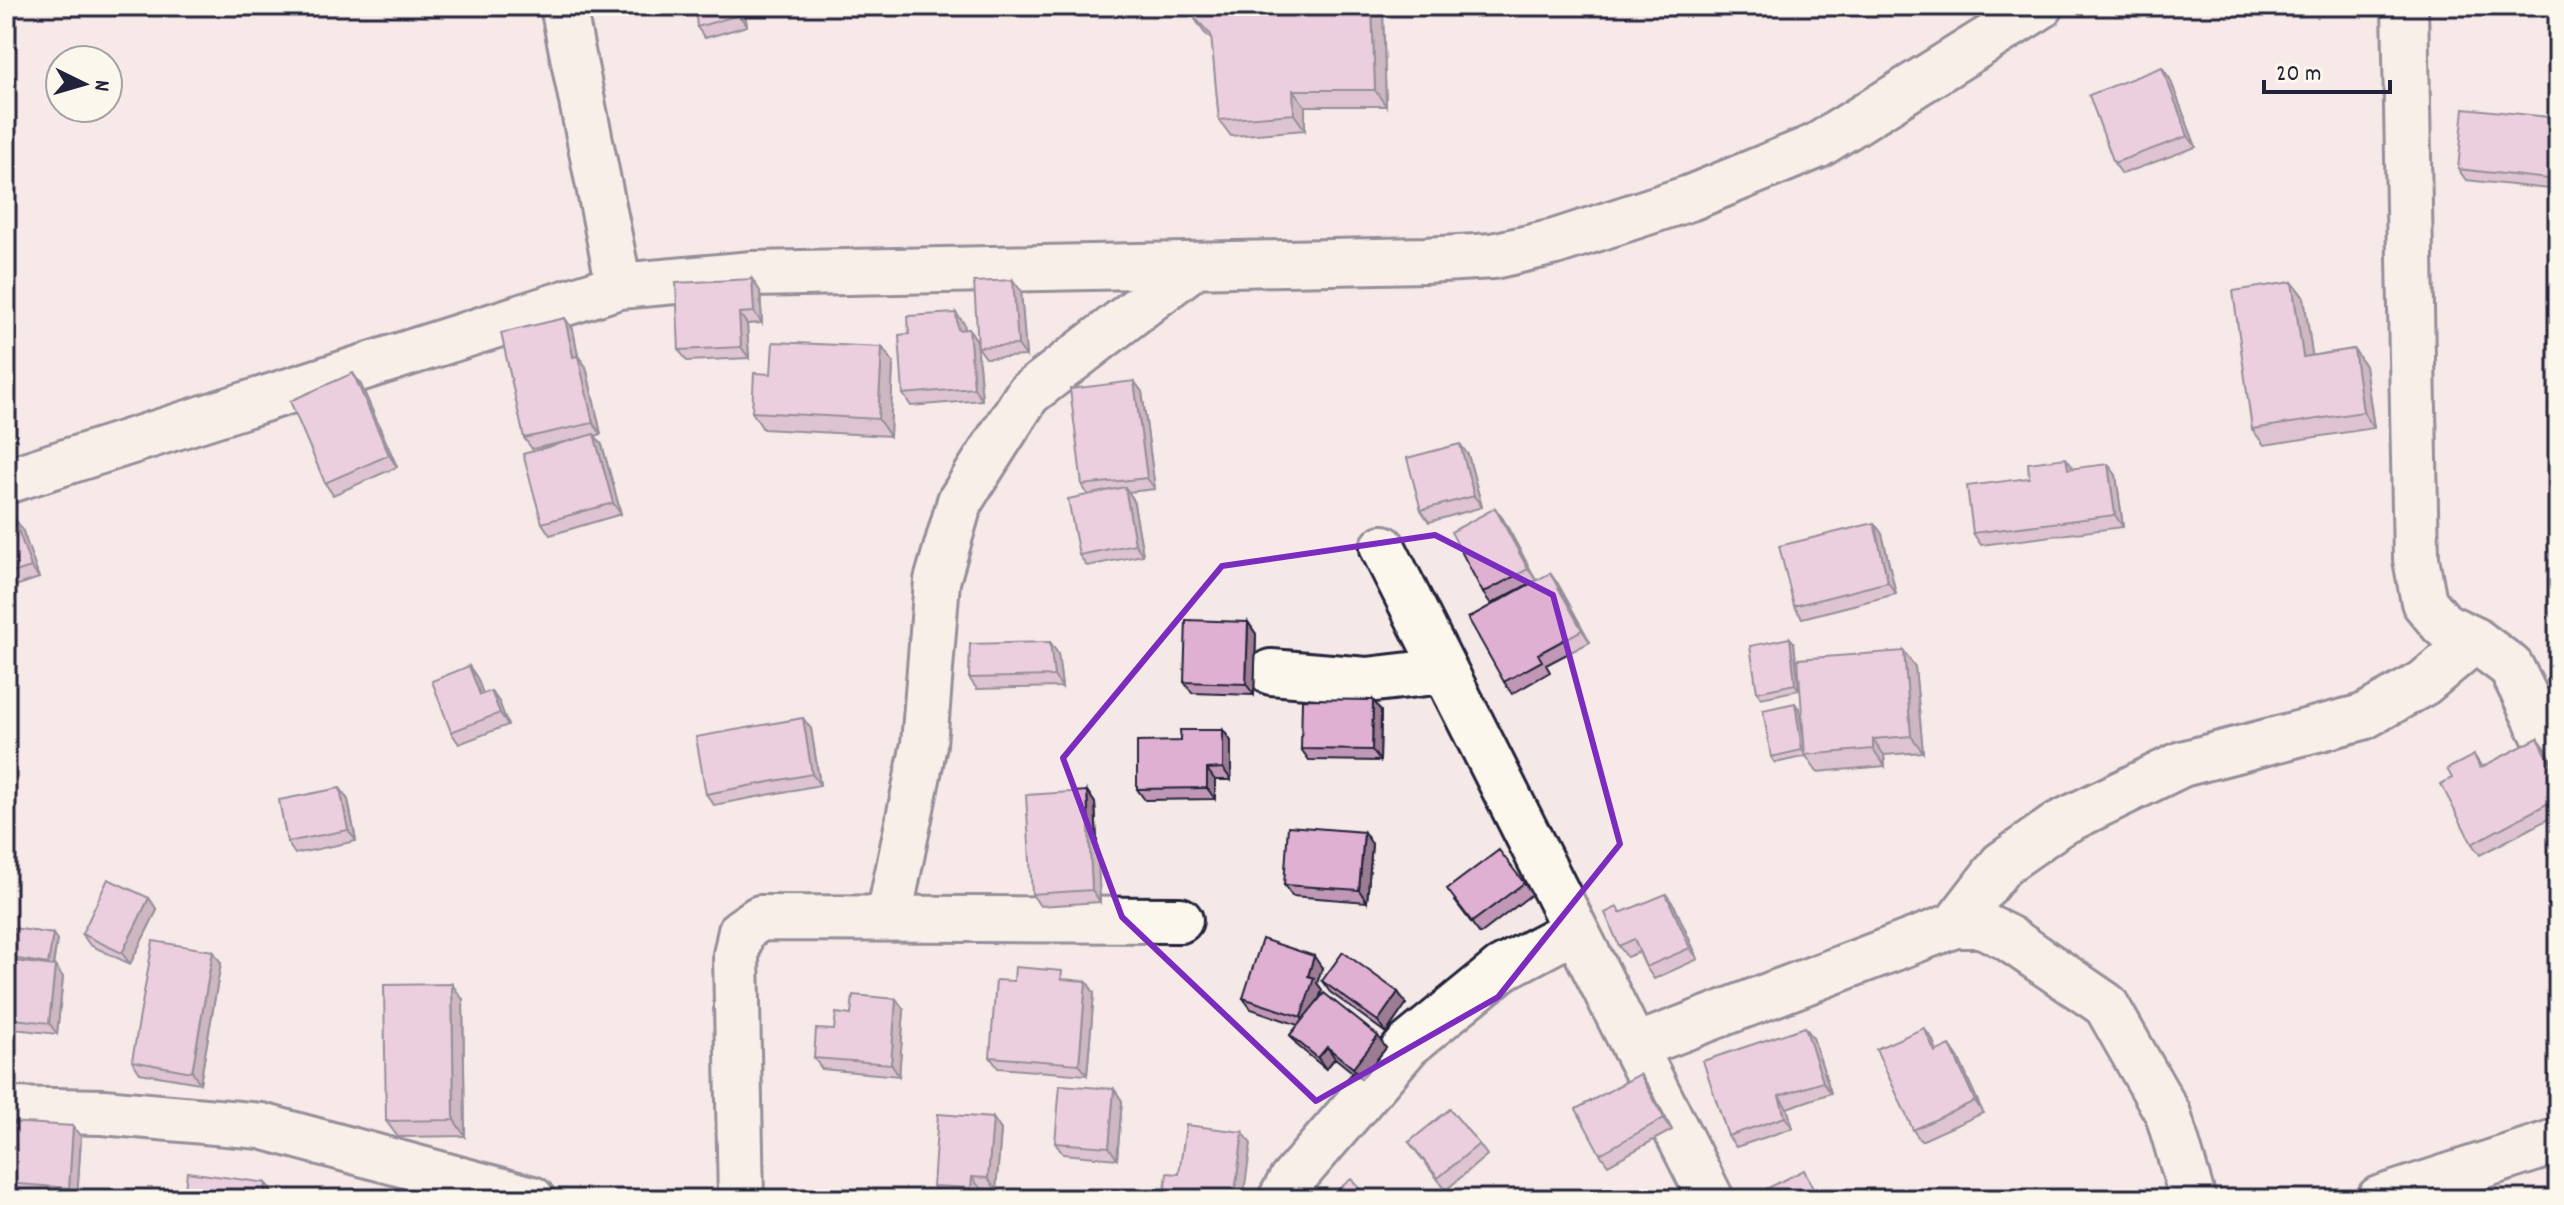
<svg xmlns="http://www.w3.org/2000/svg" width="2564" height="1205" viewBox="0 0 2564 1205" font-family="Dekko,sans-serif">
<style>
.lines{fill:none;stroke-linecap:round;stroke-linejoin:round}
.minor-casing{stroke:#22223b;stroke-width:50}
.minor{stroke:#fbf7ec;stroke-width:44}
.wall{fill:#c097b5;stroke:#22223b;stroke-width:2}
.shaded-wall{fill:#9c7b93;stroke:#22223b;stroke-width:2}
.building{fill:#dfb0d2;stroke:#22223b;stroke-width:2}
.marked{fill:none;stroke:#7b2cbf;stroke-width:6;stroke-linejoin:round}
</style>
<rect width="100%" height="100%" fill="#f5e9e7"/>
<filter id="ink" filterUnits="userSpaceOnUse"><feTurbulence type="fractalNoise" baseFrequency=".0125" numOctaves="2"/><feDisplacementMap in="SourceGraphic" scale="16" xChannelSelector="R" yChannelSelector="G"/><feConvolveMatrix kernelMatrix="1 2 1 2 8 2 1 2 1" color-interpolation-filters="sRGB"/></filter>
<g filter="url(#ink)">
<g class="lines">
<defs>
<path id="minor" d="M563,6L619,286
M2405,6L2416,559L2424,602L2443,625L2475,640L2511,667L2558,764
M6,481L619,286L753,274L1425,260L1493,256L1555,242L1690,198L1817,146L2041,6
M1383,548L1711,1199
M1271,672L1367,680L1444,671
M889,917L924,744L937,581L960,501L1028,394L1195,265
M1955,925L2002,864L2059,824L2182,764L2363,717L2424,683L2475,640
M1634,1047L1955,925H1982L2008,938L2106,1005L2168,1114L2193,1199
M6,1110L103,1112L261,1126L532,1199
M741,1199L736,955L741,931L760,918L1180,920
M1281,1199L1291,1181L1408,1045L1501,969L1573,931
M2379,1199L2558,1141"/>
</defs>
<use href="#minor" class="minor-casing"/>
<use href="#minor" class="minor"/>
</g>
<path class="wall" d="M744,6L747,26L705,38L697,27Z
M1294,6H1379L1383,13L1386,106H1305V130L1231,136L1219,120L1212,40L1204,32L1193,16Z
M2170,79L2196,147L2122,174L2114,163Z
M2558,118V190L2466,180L2458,169Z
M752,279L760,291L762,323L747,324L749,358L687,361L679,350Z
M2292,282L2304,298L2312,356L2354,349L2365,366L2374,428L2264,445L2252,429Z
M1021,291L1026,356L986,358L978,347Z
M956,313L964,324L965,330L969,329L977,341L982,400L911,406L903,394L909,334Z
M573,330L578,356L586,367L601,434L595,436L602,445L621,514L550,535L542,523L564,442L532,449L524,438Z
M882,347L893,363L890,436L763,429L752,412L771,374Z
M1134,381L1142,392L1155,489L1128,492L1133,499L1143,555L1087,566L1079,555L1088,495L1082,485Z
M361,385L397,467L333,495L325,483Z
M1468,455L1482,507L1429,522L1421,510Z
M2074,468L2116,475L2123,527L1981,545L1973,533L2029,478Z
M1495,508L1503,519L1536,580L1491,604L1483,593Z
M14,518L22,529L39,578L6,589V520Z
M1874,523L1882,534L1896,594L1802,618L1794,606Z
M1558,584L1590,642L1546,665L1550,672L1512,694L1504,682Z
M1248,622L1256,634L1254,695L1192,693L1184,682Z
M1790,638L1794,643L1799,690L1761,698L1757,692Z
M1050,642L1058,654L1062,687L977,689L969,678Z
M469,666L477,678L483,694L491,691L499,702L508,725L459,744L451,732Z
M1915,667L1923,752L1884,755L1885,766L1817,772L1806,756L1775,763L1771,757L1799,709L1804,742Z
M1373,700L1381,711L1380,761L1309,760L1301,749Z
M811,729L820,785L714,805L706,794Z
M1223,730L1231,741V780H1215V799L1145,800L1137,789L1181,741Z
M2538,738L2546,749L2558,774V814L2480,855L2472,844L2452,778L2474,755L2482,767Z
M340,788L348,800L356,841L295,854L287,842Z
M1087,791L1095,803L1100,902L1040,906L1032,894Z
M1372,844L1367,902L1292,896L1284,885Z
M1524,883L1532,894L1480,934L1455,901Z
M149,898L157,910L130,964L90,945L82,934Z
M1674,905L1698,959L1654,979L1646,967L1639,952L1627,957L1619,946L1617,907L1622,913Z
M6,927L53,934L57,940L53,966L63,977L57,1034L6,1028Z
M213,951L221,963L200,1083L140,1073L132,1061Z
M1322,968L1317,983L1322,990L1318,1000L1386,1048L1361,1079L1335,1058L1326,1069L1298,1046L1290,1035L1298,1025L1251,1009L1243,998Z
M1068,980L1086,981L1094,993L1087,1075L998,1068L990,1057L1014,981Z
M1322,981L1398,992L1406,1004L1386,1033L1330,992Z
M896,999L904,1010L899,1076L822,1069L814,1058L834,1030L851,1015Z
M463,1000L465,1136L398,1137L386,1121Z
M1805,1027L1813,1038L1831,1093L1787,1108L1793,1128L1736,1147L1728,1136Z
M1932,1039L1937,1051L1958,1057L1983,1113L1921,1141L1913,1130Z
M1648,1085L1672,1130L1608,1165L1600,1154Z
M1114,1089L1122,1101L1117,1159L1063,1154L1055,1143Z
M993,1118L1001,1130L996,1190L980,1188L979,1199L941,1197L933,1186Z
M81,1137L77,1199L12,1195L6,1186V1159Z
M1409,1142L1479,1144L1487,1155L1446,1190Z"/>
<path class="shaded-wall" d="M737,6H744L747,26L739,15Z
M1372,6H1379L1383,13L1386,106L1375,90Z
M2162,67L2170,79L2196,147L2188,136Z
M1293,90L1305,106V130L1294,114Z
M752,279L760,291L762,323L754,312Z
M1013,280L1021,291L1026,356L1018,345Z
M2292,282L2304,298L2315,374L2303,357Z
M739,313L747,324L749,358L741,347Z
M956,313L964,324L966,341L958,330Z
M565,318L573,330L578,356L586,367L601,434L593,423L573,357Z
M969,329L977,341L982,400L974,388Z
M882,347L893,363L890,436L878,419Z
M2354,349L2365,366L2374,428L2363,412Z
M353,373L361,385L397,467L389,455Z
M1134,381L1142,392L1155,489L1147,478Z
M594,434L602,445L621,514L613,503Z
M1460,444L1468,455L1482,507L1474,496Z
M2066,458L2074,469H2068Z
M2108,464L2116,475L2123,527L2115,515Z
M1125,487L1133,499L1143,555L1135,544Z
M1495,508L1503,519L1536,580L1528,569Z
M14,518L22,529L39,578L31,567Z
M1874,523L1882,534L1896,594L1888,582Z
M1550,573L1558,584L1590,642L1582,630Z
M1248,622L1256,634L1254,695L1246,684Z
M1790,638L1794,643L1799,690L1795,684Z
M1050,642L1058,654L1062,687L1054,676Z
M1904,651L1915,667L1923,752L1911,736Z
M469,666L477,678L488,707L480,695Z
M491,691L499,702L508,725L500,713Z
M1373,700L1381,711L1380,761L1372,750Z
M1795,703L1799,709L1806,756L1802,750Z
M803,718L811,729L820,785L812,774Z
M1223,730L1231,741V780L1223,768Z
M2538,738L2546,749L2558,774V778Z
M1873,739L1884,755L1885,766L1873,749Z
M1207,769L1215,780V799L1207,788Z
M340,788L348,800L356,841L348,830Z
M1087,791L1095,803L1100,902L1092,890Z
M1364,832L1372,844L1367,902L1359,890Z
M1666,894L1674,905L1698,959L1690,948Z
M149,898L157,910L130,964L122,953Z
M53,934L57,940L52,970L48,964Z
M213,951L221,963L200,1083L192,1072Z
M1314,956L1322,968L1317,983L1322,990L1309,1029L1301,1017L1308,976Z
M55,966L63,977L57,1034L49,1023Z
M1086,981L1094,993L1087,1075L1079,1064Z
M452,984L463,1000L465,1136L454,1120Z
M1398,992L1406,1004L1386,1033L1378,1021Z
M896,999L904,1010L899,1076L891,1064Z
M1805,1027L1813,1038L1831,1093L1823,1082Z
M1924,1028L1932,1039L1943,1064L1935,1052Z
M1378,1036L1386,1048L1361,1079L1353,1068Z
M1950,1045L1958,1057L1983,1113L1975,1101Z
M1327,1047L1335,1058L1326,1069L1318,1058Z
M1640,1074L1648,1085L1672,1130L1664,1118Z
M1114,1089L1122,1101L1117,1159L1109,1147Z
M1779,1096L1787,1108L1793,1128L1785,1117Z
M993,1118L1001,1130L996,1190L988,1178Z
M73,1126L81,1137L77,1199L69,1188Z
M1243,1132L1251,1144L1243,1199H1234Z
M972,1177L980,1188L979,1199L971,1188Z
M266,1183L274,1194V1199H264Z"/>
<path class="building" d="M695,6H737L739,15L697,27Z
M1201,6H1278L1280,8L1294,6H1372L1375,90H1293L1294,114L1219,120L1211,35L1193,16Z
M2162,67L2188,136L2114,163L2089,95Z
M2464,108L2558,118V180L2458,169Z
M752,279L754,312L739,313L741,347L679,350L676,283Z
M1013,280L1018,345L978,347L974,282Z
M2292,282L2303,357L2354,349L2363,412L2252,429L2233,291Z
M956,313L958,330L969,329L974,388L903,394L899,335L909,334L908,316Z
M565,318L573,357L578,356L593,423L524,438L501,333Z
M773,342L882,347L878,419L752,412L754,373L771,374Z
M353,373L389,455L325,483L290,401Z
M1134,381L1147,478L1082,485L1070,389Z
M594,434L613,503L542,523L523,454Z
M1460,444L1474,496L1421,510L1407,458Z
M2066,458L2068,469L2108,464L2115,515L1973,533L1967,486L2029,478L2028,463Z
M2558,473V559H2556L2553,474Z
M1125,487L1135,544L1079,555L1068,499Z
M1495,508L1528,569L1483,593L1451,532Z
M14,518L31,567L6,575V520Z
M1874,523L1888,582L1794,606L1779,546Z
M1550,573L1582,630L1538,654L1542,661L1504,682L1468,618Z
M1186,620L1248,622L1246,684L1184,682Z
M1790,638L1795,684L1757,692L1750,646Z
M1050,642L1054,676L969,678L970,644Z
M1904,651L1911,736L1873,739V749L1805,755L1798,659Z
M469,666L480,695L491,691L500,713L451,732L432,681Z
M1302,699L1373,700L1372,750L1301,749Z
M1795,703L1802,750L1771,757L1763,710Z
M803,718L812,774L706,794L696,737Z
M1180,730H1223V768L1207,769V788L1137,789V742L1181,741Z
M2538,738L2558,778V798L2472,844L2441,784L2452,778L2447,769L2474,755L2480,768Z
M340,788L348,830L287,842L279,800Z
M1087,791L1092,890L1032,894L1026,795Z
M1288,826L1364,832L1359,890L1284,885Z
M1499,850L1524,883L1472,922L1447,889Z
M108,879L149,898L122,953L82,934Z
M1666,894L1690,948L1646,967L1634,939L1619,946L1605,913L1617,907L1620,913Z
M6,927L53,934L48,964L6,957Z
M1262,939L1314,956L1308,976L1314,978L1301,1017L1243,998Z
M153,941L213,951L192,1072L132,1061Z
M1343,952L1398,992L1378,1021L1322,981Z
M6,960L55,966L49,1023L6,1018Z
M1015,967L1062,971L1061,979L1086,981L1079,1064L990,1057L996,980L1014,981Z
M452,984L454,1120L386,1121L384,985Z
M1324,993L1378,1036L1353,1068L1327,1047L1318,1058L1290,1035Z
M853,995L896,999L891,1064L814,1058L816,1029L834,1030L836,1013L851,1015Z
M1805,1027L1823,1082L1779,1096L1785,1117L1728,1136L1703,1061Z
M1924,1028L1935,1052L1950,1045L1975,1101L1913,1130L1876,1049Z
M1640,1074L1664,1118L1600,1154L1576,1109Z
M1060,1085L1114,1089L1109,1147L1055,1143Z
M1450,1109L1479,1144L1438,1178L1409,1142Z
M938,1114L993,1118L988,1178L972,1177L971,1188L933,1186Z
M8,1122L73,1126L69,1188L6,1183Z
M1186,1125L1243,1132L1234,1199H1164L1167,1173L1179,1174Z
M1804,1170L1817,1197L1813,1199H1771L1766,1189Z
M187,1172L266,1183L264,1199H184Z
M1351,1179L1370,1199H1326Z
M445,1192L485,1199H444Z"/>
</g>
<path d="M0 0H2564V1205H0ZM1435,535L1553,595L1620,844L1498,997L1316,1101L1122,917L1063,758L1222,566Z" fill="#f5e9e7" fill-opacity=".55" fill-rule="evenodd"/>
<path class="marked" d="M1435,535L1553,595L1620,844L1498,997L1316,1101L1122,917L1063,758L1222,566Z"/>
<rect width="2564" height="1205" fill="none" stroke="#fbf7ec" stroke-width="32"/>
<rect x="16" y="16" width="2532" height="1173" fill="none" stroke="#22223b" stroke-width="3" filter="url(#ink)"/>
<g transform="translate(84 84) rotate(95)"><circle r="38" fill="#fbf7ec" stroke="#a4a2a5" stroke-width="2"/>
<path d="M0-6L14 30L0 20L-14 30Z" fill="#22223b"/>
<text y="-12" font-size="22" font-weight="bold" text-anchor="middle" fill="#22223b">N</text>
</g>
<path d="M2264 80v12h126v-12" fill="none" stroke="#22223b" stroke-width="4"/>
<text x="2276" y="80" font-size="24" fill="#22223b" stroke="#fbf7ec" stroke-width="6" paint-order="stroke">20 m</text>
</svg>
